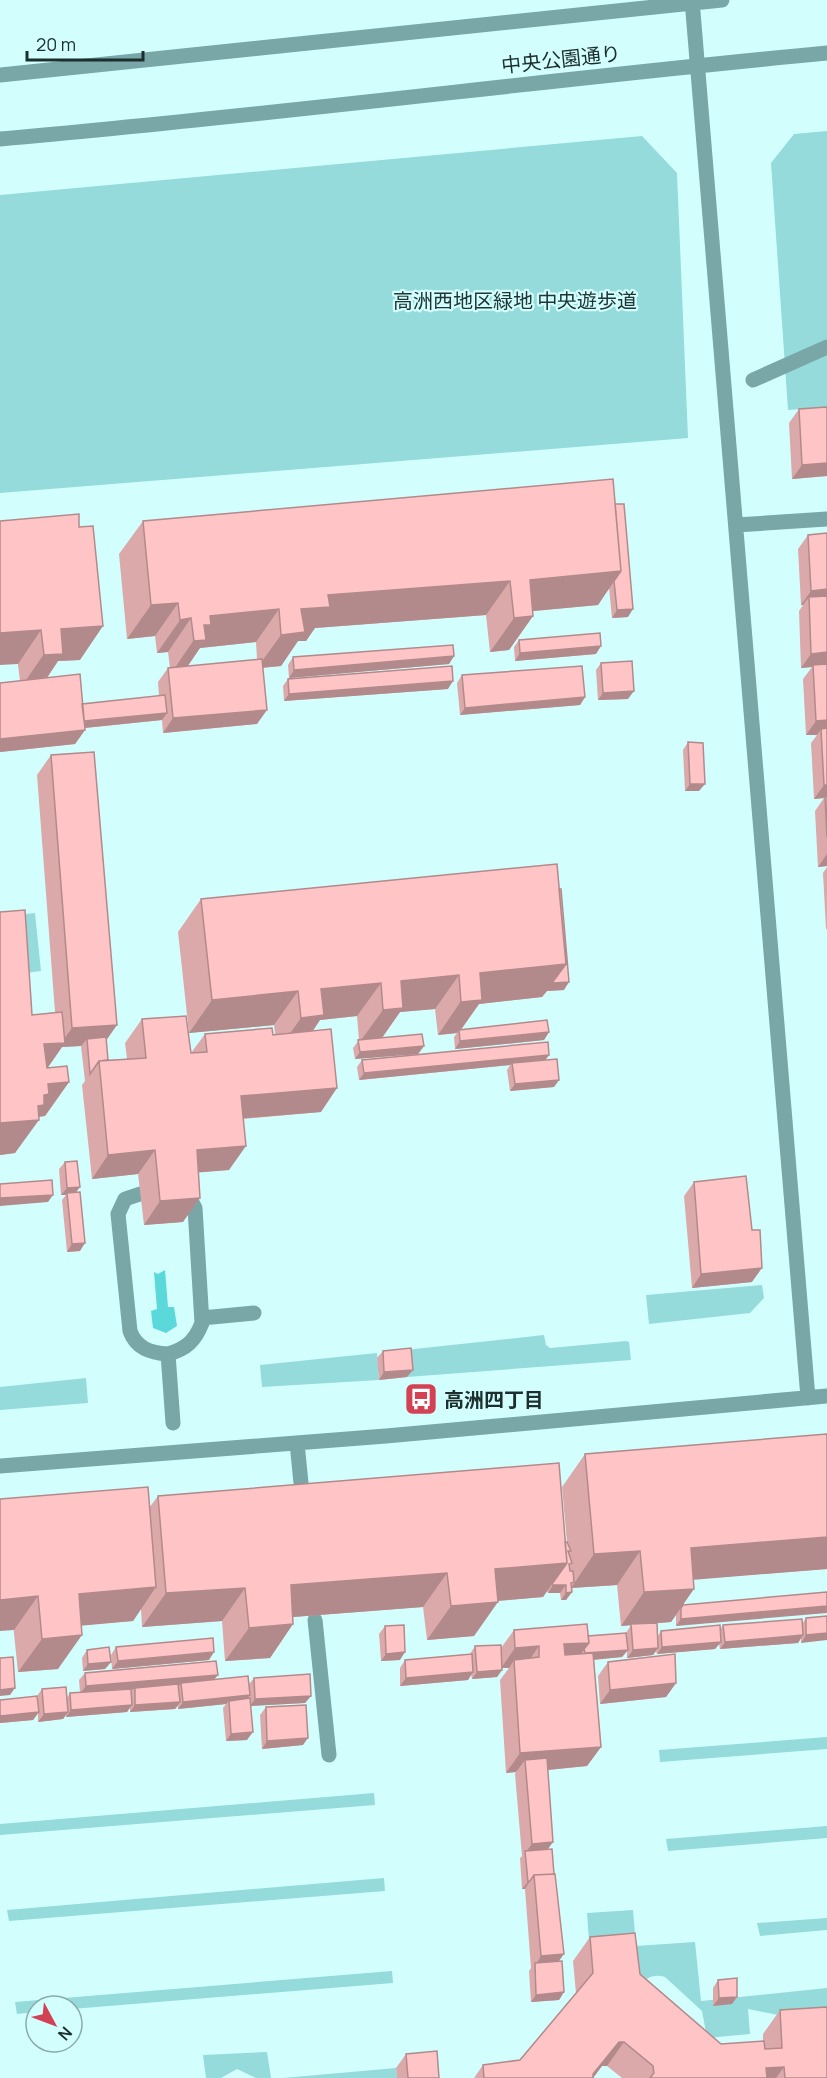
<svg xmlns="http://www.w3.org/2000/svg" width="827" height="2078" viewBox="0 0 827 2078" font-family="Manrope,'Noto Sans JP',sans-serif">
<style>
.green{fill:#95dbdb}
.water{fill:#5bd8d9}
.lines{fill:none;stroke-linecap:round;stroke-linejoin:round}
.minor{stroke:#79a7a7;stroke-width:15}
.wall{fill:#dba9aa;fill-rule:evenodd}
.shaded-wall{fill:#b28a8b}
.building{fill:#ffc5c6;stroke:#b28a8b;stroke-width:1.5}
.labels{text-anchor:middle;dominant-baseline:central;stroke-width:4.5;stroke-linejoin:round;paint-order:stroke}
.street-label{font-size:20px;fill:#1d2e2e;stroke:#d2fffe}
.park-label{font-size:20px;fill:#203636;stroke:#d2fffe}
.poi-label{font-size:20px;font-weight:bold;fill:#1d2e2e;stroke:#d2fffe;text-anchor:start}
</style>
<rect width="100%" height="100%" fill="#d2fffe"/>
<path class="green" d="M827,131V407L788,410L771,163L794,134Z
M642,136L677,173L688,438L0,493V195Z
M35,913L41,971L3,976L0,917Z
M762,1285L764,1298L750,1313L649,1324L646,1295Z
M544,1335L546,1345L550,1348L626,1341L629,1342L631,1360L407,1377L405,1350Z
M377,1353L379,1380L262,1387L260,1365Z
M86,1378L88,1403L0,1410V1387Z
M827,1737V1749L660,1762L659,1750Z
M374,1793L375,1805L0,1835V1824Z
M827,1826V1838L668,1851L666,1839Z
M384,1878L385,1891L9,1921L7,1910Z
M633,1910L636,1946L695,1942L701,2001L827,1988V2013L788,2017L748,2009L750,2034L707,2038L702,2011L665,1977C648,1971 635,1988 623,1999L589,1940L587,1913Z
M827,1918V1930L760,1936L757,1923Z
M392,1971L393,1983L72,2009V2006H36V2012L17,2014L15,2002Z
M267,2052L271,2078H256L237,2069L221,2078H206L203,2055Z
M396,2068L397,2078H283Z"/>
<path class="water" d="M165,1270L168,1307H174L177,1326L166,1333L153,1328L151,1311L157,1309L154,1272L158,1274Z"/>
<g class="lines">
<path class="minor" d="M692,0L808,1398
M0,75L722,0
M0,139C276,115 551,79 827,53
M753,380L827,347
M736,525L827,519
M140,1194L125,1199L118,1214L130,1331C136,1348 150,1353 168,1354L173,1423
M202,1318L254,1313
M168,1354C186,1349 195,1341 202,1323L195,1208L188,1195L181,1192
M297,1443L303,1503
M0,1466L386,1436L827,1396
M315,1620L329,1755"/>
</g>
<path class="wall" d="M827,407V476L792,479L789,423L799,409Z
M615,504L628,617L612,618L609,588L598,605L532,611L533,616L509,650L490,652L486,615L315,628L306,641H298L281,666L263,668L257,724L163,733L162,720L85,728V730L75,744L0,752V683L20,681L0,521L80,660L58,661L47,678L82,704L159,696L158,682L168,668H170L168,652L157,653L155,636L127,639L119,554L143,521ZM256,642L257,660L188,666L200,648Z
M827,533V866L818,867L815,811L824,798L814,799L811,743L817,735H806L803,679L812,667L801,668L799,611L803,605H801L798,549L808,535Z
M519,640L596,654L515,661L514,647Z
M454,656L449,664L289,678L288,665L293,657Z
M601,663L628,699L598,700L596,670Z
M462,675L585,697L580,705L460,715L457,683Z
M288,679L448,689L284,701L283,686Z
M688,742L699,791H685L683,750Z
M51,755L106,1040L108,1060L127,1059L125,1043L142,1019L191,1053L205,1034H275L274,1025L189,1033L178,932L201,899L564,990L547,991L542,997L479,1004L461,1030L549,1032L544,1040L455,1049L454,1037L457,1033L438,1035L435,1009L400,1012L382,1038L424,1046L418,1054L355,1059L353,1048L359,1040L357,1016L320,1020L313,1031L321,1112L243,1119L229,1170L198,1172L183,1222L144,1225L138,1174L92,1179L82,1085L85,1081L81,1046L62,1047L48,1067L69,1082L45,1116L39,1117L15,1153L0,1155V912L32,1015L55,1012L37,775Z
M827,867V929H826L823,873Z
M549,1055L545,1060L559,1080L554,1087L510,1091L507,1070L510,1065L359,1080L357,1067L362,1060Z
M65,1162L76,1192L80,1251L67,1252L62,1200L66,1195H61L59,1169Z
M694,1182L752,1282L692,1288L684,1196Z
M383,1351L407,1377L379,1380L377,1358Z
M585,1454L827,1569L694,1579L683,1605L827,1592L676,1626V1615L671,1622L657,1623L658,1636L661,1631L720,1630L723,1625L802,1624L806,1618L827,1616L801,1643V1638L798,1643L720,1649L719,1644L715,1649L657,1654L656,1651L653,1655L627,1658V1651L622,1657L594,1660L601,1747L587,1766L548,1770V1849L559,1961L564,1992L559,2000L531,2002L529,1971L531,1968L525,1889H522L520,1858L522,1856L515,1774L516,1772L506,1773L500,1680L509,1668H502V1670L497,1677L472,1679L471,1674L468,1680L400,1686V1668L405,1660L470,1654L475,1646L501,1648L514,1630L588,1636L626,1633L631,1625L621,1626L617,1585L571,1588L572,1592L566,1600H561L560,1593H548L547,1591L543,1597L498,1601L474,1636L427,1640L423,1607L293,1617V1624L270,1658L225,1661L222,1621L142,1627L141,1609L133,1621L81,1625L58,1669L18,1672L0,1499L149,1508L158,1496L567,1542L562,1487Z
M385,1626L400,1660L381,1661L379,1634Z
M116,1647L209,1660L112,1669L111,1655Z
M87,1650L111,1662L105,1669L83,1671L82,1658Z
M608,1662L676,1683L666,1697L600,1704L598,1676Z
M85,1673L214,1680L249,1684L254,1678L311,1696L305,1703L251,1706L247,1740L226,1741L223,1708L226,1704L178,1709V1706L175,1709L130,1712V1707L127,1712L66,1717V1715L63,1719L38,1722V1713L33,1720L0,1723V1700L37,1696L42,1689L67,1698L70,1693L80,1692L79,1680Z
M266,1707L303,1745L262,1749L260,1715Z
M590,1937L640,1974L721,2044L763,2041V2034L780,2010L827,2078H622L607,2066H602L593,2078H474L483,2065L520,2060L576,1993L573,1961Z
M718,1980L732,2004L713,2006V1988Z
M406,2054L439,2078H397L396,2068Z"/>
<path class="shaded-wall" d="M827,463V476L792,479L802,465Z
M621,571L598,605L513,613L530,580Z
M510,581L486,615L315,628L306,641H298L281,666L257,668L281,635L301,609L328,595Z
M827,589V603L809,597L803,605H801L811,591Z
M178,603L155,636L127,639L151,605Z
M279,609L256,642L200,648L182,674L170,675L210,616Z
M633,609L628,617L612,618L617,610Z
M533,616L509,650L490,652L514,618Z
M191,618L168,652L157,653L180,620Z
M103,626L80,660L58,661L40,688L20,689L61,629Z
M41,630L18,664L0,665V633Z
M601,646L596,654L515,661L520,653Z
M827,652V665H813L812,667L801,668L811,654Z
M454,656L449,664L289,678L294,670Z
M453,681L448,689L284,701L289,694Z
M634,691L628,699L598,700L603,693Z
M585,697L580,705L460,715L465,708Z
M267,710L257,724L163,733L173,718Z
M167,713L162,720L74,729L79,722Z
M827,720V734L821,729L817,735H806L816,721Z
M85,730L75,744L0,752V739Z
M690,784H705L699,791H685Z
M824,785H827V798L825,797L824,798L814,799Z
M827,854V866L818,867Z
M566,964L569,982L564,990L547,991L542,997L479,1004L459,1032V1030L457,1033L438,1035L480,973Z
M459,975L435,1009L400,1012L379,1042L359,1043L383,1010L401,981Z
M381,983L357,1016L320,1020L300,1049L278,1051L321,989Z
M298,991L274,1025L189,1033L212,1000Z
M117,1025L103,1045L87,1039L81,1046L62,1047L42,1076L44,1042L63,1040L72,1028Z
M549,1032L544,1040L455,1049L460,1041Z
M424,1046L418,1054L355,1059L360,1052Z
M549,1055L544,1062L512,1063L510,1065L359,1080L364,1073Z
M559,1080L554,1087L510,1091L515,1084Z
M69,1082L45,1116L36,1117L39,1120L15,1153L0,1155V1123L48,1084Z
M337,1088L321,1112L224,1120L241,1096Z
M246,1146L229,1170L180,1174L197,1150Z
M155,1150L138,1174L92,1179L108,1155Z
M80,1187L74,1195L67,1193L66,1195H61L67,1188Z
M53,1195L48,1202L0,1206V1198Z
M200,1198L183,1222L144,1225L160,1201Z
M85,1243L80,1251L67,1252L72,1244Z
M762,1268L752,1282L692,1288L701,1274Z
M413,1370L407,1377L379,1380L384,1372Z
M827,1537V1569L667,1582L691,1548Z
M640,1551L617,1585L571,1588L594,1554Z
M567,1563L543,1597L472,1603L495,1569Z
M447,1573L423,1607L267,1619L291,1585Z
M553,1585H566L560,1593H548Z
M156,1587L133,1621L56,1628L79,1594Z
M245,1588L222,1621L142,1627L166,1593Z
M694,1589L671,1622L621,1626L644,1592Z
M572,1592L566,1600H561L566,1593Z
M38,1596L14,1630L0,1631V1600Z
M498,1602L474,1636L427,1640L451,1606Z
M827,1606V1613L676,1626L681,1619Z
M293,1624L270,1658L225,1661L249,1628Z
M827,1633V1640L801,1643L806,1635Z
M82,1635L58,1669L18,1672L42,1639Z
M803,1635L798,1643L720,1649L725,1642Z
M721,1642L715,1649L657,1654L662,1647Z
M589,1643L575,1662L550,1664L564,1644Z
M539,1646L525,1666L514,1660L509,1668H501L515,1648Z
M658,1648L653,1655L627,1658L633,1650Z
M628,1650L622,1657L579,1661L585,1653Z
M214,1652L209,1660L112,1669L118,1661Z
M405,1652L400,1660L381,1661L386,1654Z
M111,1662L105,1669L83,1671L88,1664Z
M502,1670L497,1677L472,1679L477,1672Z
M473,1672L468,1680L400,1686L406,1678Z
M218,1675L212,1682L181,1683L180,1685L80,1694L86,1686Z
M676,1683L666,1697L600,1704L610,1690Z
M15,1688L10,1695L0,1696V1690Z
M250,1695L245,1702L229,1701L226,1704L178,1709L183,1702Z
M311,1696L305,1703L250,1706L255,1699Z
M180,1702L175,1709L130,1712L135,1705Z
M132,1705L127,1712L66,1717L71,1710Z
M39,1712L33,1720L0,1723V1716Z
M68,1712L63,1719L38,1722L44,1714Z
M253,1732L247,1740L226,1741L231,1734Z
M308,1738L303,1745L262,1749L267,1741Z
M601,1747L587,1766L526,1772L525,1760L516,1772L506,1773L520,1753Z
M553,1842L543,1856L525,1853L532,1844Z
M530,1881L525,1889H522L528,1882Z
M564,1954L554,1968L535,1966L541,1956Z
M564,1992L559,2000L531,2002L536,1995Z
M737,1997L732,2004L713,2006L719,1998Z
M619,2042H624L607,2066H602L593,2078V2074Z
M784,2067L776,2078H759L766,2068Z"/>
<path class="building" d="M827,407V463L802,465L799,409Z
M613,479L621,571L530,580L533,616L514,618L510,581L328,595L330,607L301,609L305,632L281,635L279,609L210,616L211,625H204L206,640L194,641L191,618L180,620L178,603L151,605L143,521Z
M615,504H624L633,609L617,610L614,581L621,571Z
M79,514V527L93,526L103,626L61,629L63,654L44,655L41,630L0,633V521Z
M827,533V589L811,591L808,535Z
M827,596V652L811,654L809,597Z
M600,633L601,646L520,653L519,640Z
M453,645L454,656L294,670L293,657Z
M262,659L267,710L173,718L168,668Z
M632,661L634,691L603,693L601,663Z
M827,664V720L816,721L813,665Z
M452,666L453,681L289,694L288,679Z
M582,666L585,697L465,708L462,675Z
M80,674L85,730L0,739V683Z
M165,695L167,713L84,721L82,704Z
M827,728V785H824L821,729Z
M688,742L703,743L705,784H690Z
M94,752L117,1025L72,1028L51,755Z
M827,796V837L825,797Z
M557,864L566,964L480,973L482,1000L461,1002L459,975L401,981L403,1008L383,1010L381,983L321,989L324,1015L301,1018L298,991L212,1000L201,899Z
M559,889H561L569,982L552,983L566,964Z
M25,910L32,1015L62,1012L65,1043L44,1044L47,1068L67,1066L69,1082L48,1084L49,1094L44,1095V1105L38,1106L39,1120L0,1123V912Z
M186,1016L191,1053L207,1052L205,1034L272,1028L273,1035L331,1029L337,1088L241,1096L246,1146L197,1150L200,1198L160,1201L155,1150L108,1155L99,1061L146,1058L142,1019Z
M547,1020L549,1032L460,1041L459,1030Z
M422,1034L424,1046L360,1052L358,1040Z
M106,1037L108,1060L99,1061L90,1074L87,1039Z
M548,1042L549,1055L364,1073L362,1060Z
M557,1059L559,1080L515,1084L512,1063Z
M77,1161L80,1187L67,1188L65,1162Z
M746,1176L752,1230H760L762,1268L701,1274L694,1182Z
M52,1180L53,1195L0,1198V1184Z
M80,1192L85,1243L72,1244L67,1193Z
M411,1348L413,1370L384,1372L383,1351Z
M827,1434V1537L691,1548L694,1589L644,1592L640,1551L594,1554L585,1454Z
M559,1463L567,1563L495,1569L498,1602L451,1606L447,1573L291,1585L293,1624L249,1628L245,1588L166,1593L158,1496Z
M148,1487L156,1587L79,1594L82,1635L42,1639L38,1596L0,1600V1499Z
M565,1542H567L571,1551H568L572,1563L569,1564L570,1571H573L574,1582L571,1583L572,1592L566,1593V1585H553L552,1584L567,1563Z
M827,1592V1606L681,1619V1608L683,1605Z
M827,1616V1633L806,1635V1618Z
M802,1619L803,1635L725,1642L723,1625Z
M657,1623L658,1648L633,1650L631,1624Z
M587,1624L589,1643L564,1644L565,1655L593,1653L601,1747L520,1753L514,1660L539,1657V1646L515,1648L514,1630Z
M404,1625L405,1652L386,1654L385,1626Z
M720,1625L721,1642L662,1647L661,1631Z
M626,1633L628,1650L585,1653L584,1649L589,1643L588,1636Z
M213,1638L214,1652L118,1661L116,1647Z
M501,1645L502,1670L477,1672L475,1646Z
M109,1647L111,1662L88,1664L87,1650Z
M472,1654L473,1672L406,1678L405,1660Z
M675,1654L676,1683L610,1690L608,1662Z
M13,1657L15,1688L0,1690V1658Z
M216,1661L218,1675L86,1686L85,1673Z
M310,1674L311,1696L255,1699L254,1678Z
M248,1676L250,1695L183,1702L181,1683Z
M178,1684L180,1702L135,1705V1688Z
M66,1687L68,1712L44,1714L42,1689Z
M131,1689L132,1705L71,1710L70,1693Z
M37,1696L39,1712L0,1716V1700Z
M250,1698L253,1732L231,1734L229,1701Z
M306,1705L308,1738L267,1741L266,1707Z
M547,1758L553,1842L532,1844L525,1760Z
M552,1849L554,1874L534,1875L530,1881L528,1882L525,1851Z
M555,1874L564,1954L541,1956L534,1875Z
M635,1933L640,1974L721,2044L764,2041L765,2049L782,2048L780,2010L827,2007V2078H785L784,2067L766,2068L767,2078H650L654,2073L653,2066L624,2042H619L593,2074V2078H484L483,2065L520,2060L593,1973L590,1937Z
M562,1961L564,1992L536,1995L535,1963Z
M737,1978V1997L719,1998L718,1980Z
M437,2051L439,2078H408L406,2054Z"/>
<defs>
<symbol id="bus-square" viewBox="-11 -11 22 22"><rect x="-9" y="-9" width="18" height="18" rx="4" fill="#d34254" stroke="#d2fffe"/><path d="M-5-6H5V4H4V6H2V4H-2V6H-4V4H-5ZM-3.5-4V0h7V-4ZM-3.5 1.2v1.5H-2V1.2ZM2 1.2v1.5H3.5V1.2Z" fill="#fff"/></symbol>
</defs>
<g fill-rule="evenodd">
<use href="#bus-square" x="402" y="1380" width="38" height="38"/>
</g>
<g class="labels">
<g class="street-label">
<text transform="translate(561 59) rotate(-6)">中央公園通り</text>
</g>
<g class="park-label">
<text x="515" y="300">高洲西地区緑地 中央遊歩道</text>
</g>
<g class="poi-label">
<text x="444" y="1399">高洲四丁目</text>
</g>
</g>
<g transform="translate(54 2024) rotate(131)"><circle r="28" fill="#d2fffe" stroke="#8aabab" stroke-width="1.5"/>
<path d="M0-4.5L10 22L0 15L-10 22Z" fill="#d34254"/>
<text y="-9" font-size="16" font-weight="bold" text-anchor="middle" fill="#1d2e2e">N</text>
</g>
<path d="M27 51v9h116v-9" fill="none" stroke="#1d2e2e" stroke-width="3"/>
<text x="36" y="51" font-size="18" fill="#1d2e2e" stroke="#d2fffe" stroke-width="4.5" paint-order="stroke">20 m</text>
</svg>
